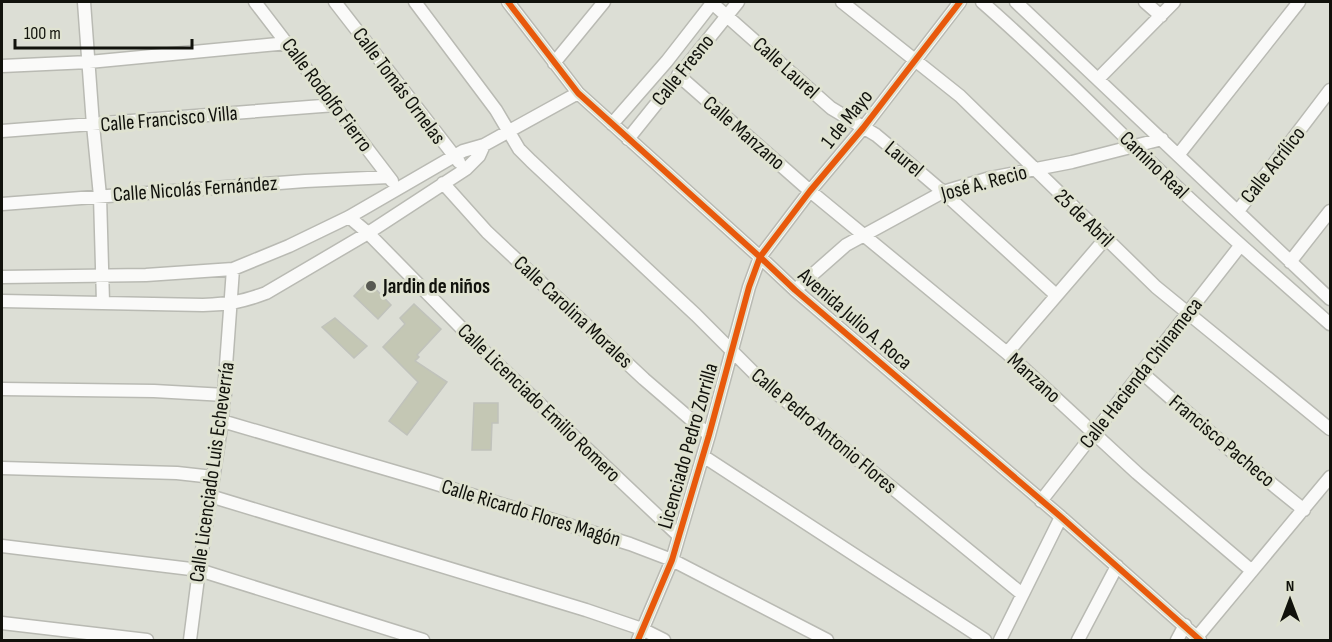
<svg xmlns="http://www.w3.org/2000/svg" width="1332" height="642" viewBox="0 0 1332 642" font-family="'Sofia Sans Condensed',sans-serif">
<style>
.building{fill:#c4c7b4;stroke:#c0c2bb;stroke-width:1.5}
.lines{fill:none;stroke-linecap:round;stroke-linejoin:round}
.minor-casing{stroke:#b9bab3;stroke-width:15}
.minor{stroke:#fafaf9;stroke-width:12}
.cycleway-casing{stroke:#dfe2d1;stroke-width:10}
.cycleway{stroke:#e8590c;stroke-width:6}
.poi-dot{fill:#585952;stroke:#dfe2d1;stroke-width:2}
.labels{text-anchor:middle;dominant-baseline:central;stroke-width:6;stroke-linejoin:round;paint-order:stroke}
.street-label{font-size:21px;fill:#11120c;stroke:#dfe2d1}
.poi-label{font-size:21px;font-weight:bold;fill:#11120c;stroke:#dfe2d1;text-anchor:start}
</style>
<rect width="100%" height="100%" fill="#dcded5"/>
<path class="building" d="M368,281L391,305L378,319L354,296Z
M414,304L441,329L417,355L419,357L415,361L447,382L407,435L389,421L418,382L383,347L405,324L400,318Z
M335,318L367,346L354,358L322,327Z
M474,403H498V423H492L491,450H472Z"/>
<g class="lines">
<defs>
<path id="minor" d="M84,2L93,125L100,196L103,302
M255,2L392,181
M335,2L459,162
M415,2L496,110L519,149L531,161L696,315L764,383L1022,594
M508,2L578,93L760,257L795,290L1061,517L1200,640
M842,2L960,96L1156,287L1330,429
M982,2C1035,48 1084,97 1134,146C1198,208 1264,266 1330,324
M1016,2L1330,299
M1145,2L1161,16
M712,3L831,108L876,135L888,145L943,192L1056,295
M554,63L604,2
M2,66L89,62L288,43
M678,75L810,191L1007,353L1137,473L1252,571
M1099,78L1174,2
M612,124L667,61L713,2
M2,131L335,105
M628,139L738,2
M1179,154L1299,2
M443,183L487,232L644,379L709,435
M2,204L305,181L389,177
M1238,211L1330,90
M349,217L368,233L488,355L679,536
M1290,262L1330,211
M2,277L146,275L233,269L289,246L349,217L463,151L484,145L578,93
M795,290L846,245L943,192L990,178L1072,162L1162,139
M2,301L203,305C229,304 242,302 266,293L368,233L466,169L479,156L484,145
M1007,353L1106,238
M1141,372L1236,455L1304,510
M2,389L154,391L225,395
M222,421L427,481L630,544L672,560L827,640
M703,456L985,640
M2,468L177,473L213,477
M210,496L586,610L642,629L664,640
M1041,501L1240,246
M2,546L199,570L423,640
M2,623L147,640
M1197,637L1330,477
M190,640L199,570L222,421L233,269
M638,640L672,560L679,536L709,435L749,287L760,257L810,191L863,128L960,2
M1000,640L1061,517
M1078,640L1117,566
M1177,640L1185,625"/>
</defs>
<use href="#minor" class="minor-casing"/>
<use href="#minor" class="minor"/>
<defs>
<path id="cycleway" d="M508,2L578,93L760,257L795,290L1061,517L1200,640
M638,640L672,560L679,536L709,435L749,287L760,257L810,191L863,128L960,2"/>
</defs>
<use href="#cycleway" class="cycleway-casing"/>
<use href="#cycleway" class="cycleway"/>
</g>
<circle class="poi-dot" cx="371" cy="286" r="6"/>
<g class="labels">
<g class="street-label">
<text transform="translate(786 68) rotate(42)">Calle Laurel</text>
<text transform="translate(683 70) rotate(-51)">Calle Fresno</text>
<text transform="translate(399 86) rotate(53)">Calle Tomás Ornelas</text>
<text transform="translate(327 95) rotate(53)">Calle Rodolfo Fierro</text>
<text transform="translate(169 119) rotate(-5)">Calle Francisco Villa</text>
<text transform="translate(847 119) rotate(-51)">1 de Mayo</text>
<text transform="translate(744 133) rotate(41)">Calle Manzano</text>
<text transform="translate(904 159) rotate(40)">Laurel</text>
<text transform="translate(1154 165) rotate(44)">Camino Real</text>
<text transform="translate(1273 165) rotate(-52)">Calle Acrílico</text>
<text transform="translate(984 183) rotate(-15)">José A. Recio</text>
<text transform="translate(195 189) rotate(-4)">Calle Nicolás Fernández</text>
<text transform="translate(1084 218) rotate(44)">25 de Abril</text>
<text transform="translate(573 312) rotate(43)">Calle Carolina Morales</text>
<text transform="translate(855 319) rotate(41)">Avenida Julio A. Roca</text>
<text transform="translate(1141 373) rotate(-52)">Calle Hacienda Chinameca</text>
<text transform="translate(1034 378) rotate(42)">Manzano</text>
<text transform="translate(539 403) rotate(44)">Calle Licenciado Emilio Romero</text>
<text transform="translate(824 431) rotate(40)">Calle Pedro Antonio Flores</text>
<text transform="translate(1222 441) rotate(40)">Francisco Pacheco</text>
<text transform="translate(688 446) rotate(-74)">Licenciado Pedro Zorrilla</text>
<text transform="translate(212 472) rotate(-82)">Calle Licenciado Luis Echeverría</text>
<text transform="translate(531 513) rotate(17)">Calle Ricardo Flores Magón</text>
</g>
<g class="poi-label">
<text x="383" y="286">Jardin de niños</text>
</g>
</g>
<rect width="1332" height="642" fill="none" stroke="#11120c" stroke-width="6"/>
<g transform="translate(1290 600)" stroke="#dfe2d1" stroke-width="4.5" paint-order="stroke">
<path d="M0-4.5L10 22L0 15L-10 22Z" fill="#11120c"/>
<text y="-9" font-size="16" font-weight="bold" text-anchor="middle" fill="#11120c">N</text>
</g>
<path d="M15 39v9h177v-9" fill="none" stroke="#11120c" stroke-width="3"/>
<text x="24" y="39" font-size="18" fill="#11120c" stroke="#dfe2d1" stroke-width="4.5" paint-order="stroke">100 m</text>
</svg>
